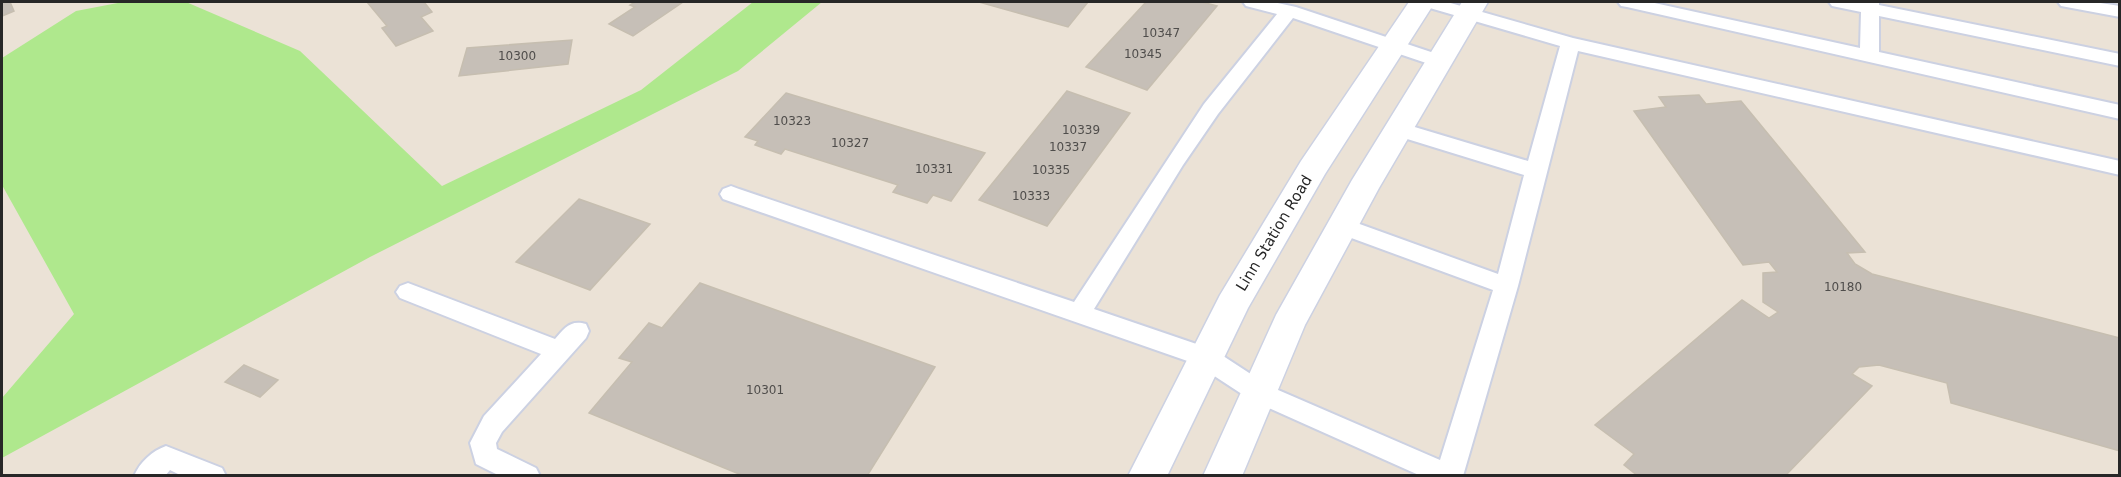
<svg xmlns="http://www.w3.org/2000/svg" width="2121" height="477" viewBox="0 0 2121 477" font-family="'DejaVu Sans',sans-serif">
<style>
.green{fill:#afe88d}
.building{fill:#c6bfb7;stroke:#c6beb0;stroke-width:1.5}
.lines{fill:none;stroke-linecap:round;stroke-linejoin:round}
.service-casing{stroke:#ccd1e2;stroke-width:4}
.tertiary-casing{stroke:#ccd1e2;stroke-width:3}
.service{fill:#fff;fill-rule:evenodd}
.tertiary{fill:#fff;fill-rule:evenodd}
.labels{text-anchor:middle;dominant-baseline:central;stroke-width:4.5;stroke-linejoin:round;paint-order:stroke}
.number-label{font-size:12px;fill:#4f4d4b}
.street-label{font-size:15px;fill:#272727;stroke:#fff}
</style>
<rect width="100%" height="100%" fill="#ebe2d6"/>
<path class="green" d="M123,2H186L300,51L442,186L641,90L753,2H822L738,71L370,257L2,458V398L74,314L2,185V58L76,11Z"/>
<path class="building" d="M2,2H10L14,11L2,16Z
M367,2H424L432,12L421,17L433,31L396,46L382,28L387,26Z
M635,2H683L633,36L609,24L635,7L630,5Z
M979,2H1088L1068,27Z
M1146,2H1202L1217,6L1147,90L1086,67Z
M572,40L568,64L459,76L467,48Z
M1067,91L1130,113L1047,226L979,200Z
M786,93L985,153L951,201L933,195L927,203L893,192L898,185L785,149L781,154L755,145L758,141L745,137Z
M1699,95L1706,104L1741,101L1865,252L1847,253L1855,264L1872,274L2120,338V451L1951,403L1947,383L1879,365L1859,367L1852,374L1872,386L1785,476H1638L1624,465L1634,454L1595,425L1742,300L1769,318L1778,312L1763,302V273L1777,272L1769,262L1743,265L1634,111L1666,107L1659,97Z
M579,199L650,224L590,290L516,262Z
M700,283L935,367L867,476H744L589,413L632,362L619,358L649,323L662,328Z
M244,365L278,380L260,397L225,382Z"/>
<g class="lines">
<defs>
<path id="service" d="M1243,2H1273L1296,7L1446,57L1449,61L1446,65H1432L1293,18L1218,114L1183,165L1094,309L1214,350L1269,386L1440,460L1493,290L1335,232L1332,226L1335,220L1343,218L1498,274L1524,175L1391,134L1388,129L1391,124L1398,122L1528,161L1560,46L1423,6L1420,2H1447L1573,38L2120,161V175L1578,51L1518,286L1463,476H1421L1251,400L1196,364L723,199L720,194L723,189L731,186L739,189L1074,302L1204,104L1277,14L1246,6Z
M1618,2H1650L1860,48L1861,12L1832,6L1829,2H1879V5L2120,54V66L1879,16V52L2120,105V119L1627,7L1621,6Z
M2058,2H2094L2120,6V17L2061,6Z
M408,283L555,339C564,329 570,319 586,324L589,331L586,338L502,432L496,443L497,449L536,468L540,476H500L476,464L470,443L484,416L541,354L400,298L396,292L400,286Z
M166,446L222,468L226,476H182L170,470L165,476H134C140,462 152,451 166,446Z"/>
<path id="tertiary" d="M1409,2H1435L1325,174L1248,308L1167,476H1128L1220,295L1301,161Z
M1462,2H1488L1379,188L1305,325L1242,476H1203L1276,315L1352,180Z"/>
</defs>
<use href="#service" class="service-casing"/>
<use href="#tertiary" class="tertiary-casing"/>
<use href="#service" class="service"/>
<use href="#tertiary" class="tertiary"/>
</g>
<g class="labels">
<g class="number-label">
<text x="1161" y="33">10347</text>
<text x="1143" y="54">10345</text>
<text x="517" y="56">10300</text>
<text x="792" y="121">10323</text>
<text x="1081" y="130">10339</text>
<text x="850" y="143">10327</text>
<text x="1068" y="147">10337</text>
<text x="934" y="169">10331</text>
<text x="1051" y="170">10335</text>
<text x="1031" y="196">10333</text>
<text x="1843" y="287">10180</text>
<text x="765" y="390">10301</text>
</g>
<g class="street-label">
<text transform="translate(1274 233) rotate(-59)">Linn Station Road</text>
</g>
</g>
<rect width="2121" height="477" fill="none" stroke="#272727" stroke-width="6"/>
</svg>
